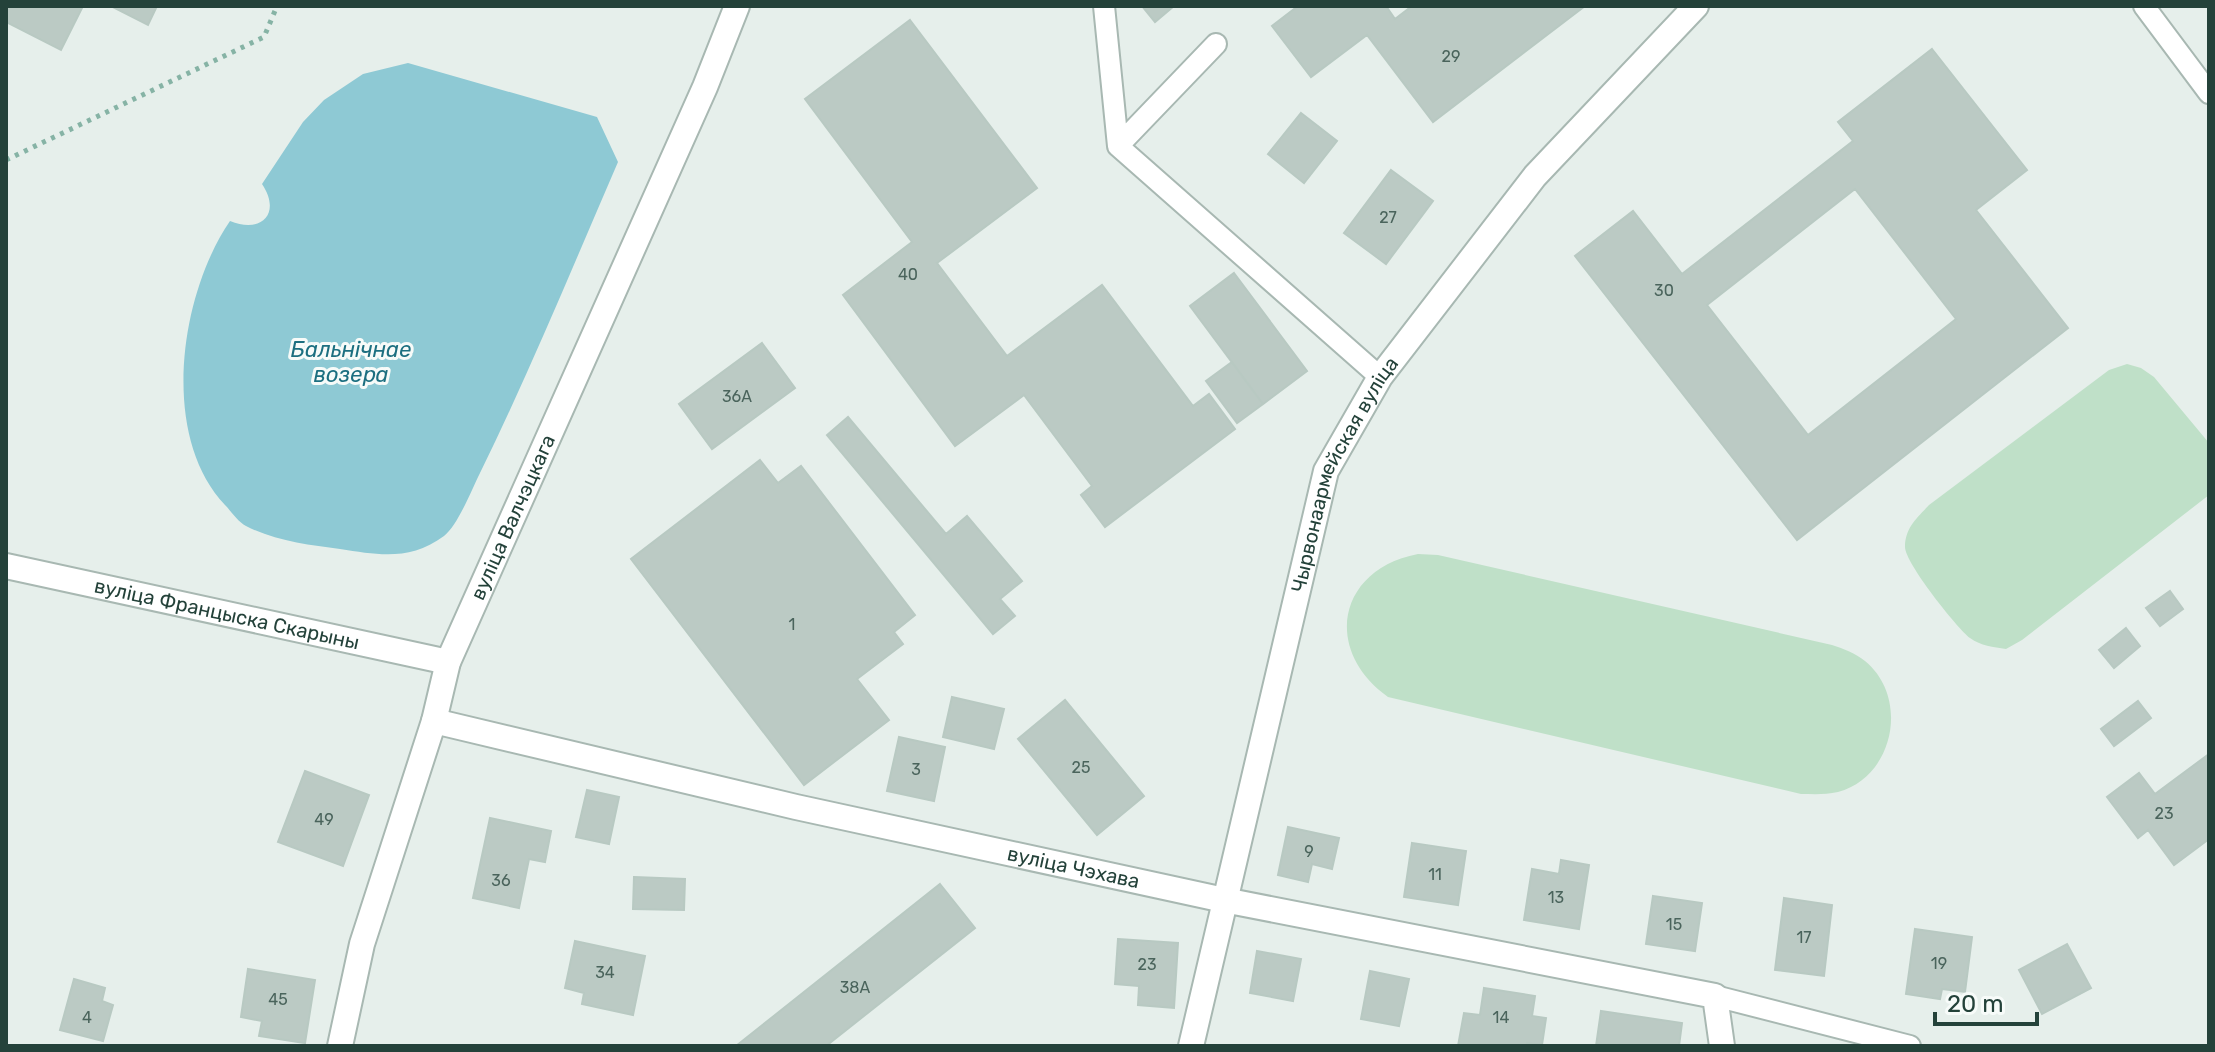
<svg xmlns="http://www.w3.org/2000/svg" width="2215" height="1052" viewBox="0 0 2215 1052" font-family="Rubik,sans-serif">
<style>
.green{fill:#bfe0c8}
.water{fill:#8ec9d4}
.building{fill:#bbcac4;stroke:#b8c9c2;stroke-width:2;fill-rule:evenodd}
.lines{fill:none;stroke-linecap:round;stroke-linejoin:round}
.service-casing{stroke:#a8b8b2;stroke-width:24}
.minor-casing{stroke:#a8b8b2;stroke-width:28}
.tertiary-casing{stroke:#a8b8b2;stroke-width:28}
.path{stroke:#86b3a5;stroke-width:5;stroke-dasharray:4 6;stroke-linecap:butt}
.service{stroke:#fff;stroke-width:20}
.minor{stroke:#fff;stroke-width:24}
.tertiary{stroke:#fff;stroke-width:24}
.labels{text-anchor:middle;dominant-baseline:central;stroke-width:6;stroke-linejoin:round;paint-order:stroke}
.number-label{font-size:16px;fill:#4a645c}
.street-label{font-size:20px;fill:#24423a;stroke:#f7fbf9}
.water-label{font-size:22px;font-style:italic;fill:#1c6f80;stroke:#f7fbf9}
</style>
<rect width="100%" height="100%" fill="#e6efeb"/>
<path class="green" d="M2127,364L2141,368L2154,377L2209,443V495L2022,640L2006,649C1993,647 1981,646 1970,638C1957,628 1905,563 1905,547C1905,528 1917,518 1929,505L2109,370Z
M1418,554L1438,555L1832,645C1844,649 1855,653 1865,661C1910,698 1894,777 1838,792C1825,795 1813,794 1801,794L1388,697C1322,650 1338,569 1418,554Z"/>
<path class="water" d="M408,63L597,117L618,162C573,266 530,371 480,473C472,489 458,525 444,536C410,561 379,555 340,549C309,545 275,541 246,526C238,522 231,511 225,505C159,435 180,294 230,221C261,234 282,214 262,184L303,122L324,100L363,74Z"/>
<path class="building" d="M6,6H83L61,50L6,22Z
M111,6H157L148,25Z
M1142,6H1174L1155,22Z
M1298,6H1386L1395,19L1412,6H1585L1433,122L1367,35L1311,77L1272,26Z
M910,20L1037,188L937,263L1007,356L1102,285L1193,406L1209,394L1235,429L1105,527L1081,495L1092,486L1024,395L955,446L843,295L912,242L805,99Z
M1932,49L2027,170L1976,210L2068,328L1797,540L1575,256L1633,211L1682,274L1853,141L1838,122ZM1855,189L1956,319L1808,435L1707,305Z
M1301,113L1337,141L1304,183L1268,154Z
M1391,170L1433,201L1386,264L1344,233Z
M1234,273L1307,371L1263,404L1190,306Z
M762,343L795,388L712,449L679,404Z
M1232,362L1263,404L1237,423L1206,381Z
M848,417L946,534L967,516L1022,581L1000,599L1015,616L993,634L827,435Z
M760,460L778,483L801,466L915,615L894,632L903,644L857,679L889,720L804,785L631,559Z
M2170,591L2183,609L2160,626L2146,608Z
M2126,628L2140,646L2114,668L2099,650Z
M952,697L1004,709L994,749L943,737Z
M1065,700L1144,796L1097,835L1018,739Z
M2138,701L2151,718L2114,746L2101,729Z
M899,737L945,747L934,801L887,791Z
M2209,754V839L2174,865L2148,830L2138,838L2107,797L2139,773L2155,794Z
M305,771L369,795L343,866L278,842Z
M587,790L619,797L609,844L576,837Z
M490,818L551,831L545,862L529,859L519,908L473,898Z
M1288,827L1339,838L1332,869L1312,864L1308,882L1278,875Z
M1412,843L1466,851L1458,905L1404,897Z
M1561,860L1589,865L1579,929L1524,920L1532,869L1559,874Z
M634,877L685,879L684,910L633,909Z
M940,884L975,928L826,1046H736Z
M1653,896L1702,903L1695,951L1646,944Z
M1784,898L1832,905L1824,976L1775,970Z
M1915,929L1972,937L1965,992L1942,989L1940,999L1906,994Z
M1118,939L1178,943L1174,1008L1138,1005L1139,986L1115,984Z
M575,941L645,956L633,1015L582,1004L584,993L565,988Z
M2067,944L2091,988L2042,1014L2019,970Z
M1257,951L1301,959L1293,1001L1250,993Z
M248,969L315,980L305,1043L259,1036L262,1021L241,1017Z
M1370,971L1409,979L1399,1026L1361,1019Z
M74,979L105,988L102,1001L113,1005L103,1041L60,1030Z
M1484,988L1535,996L1532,1016L1546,1018L1542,1045L1527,1043V1046H1458L1464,1013L1480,1015Z
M1601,1011L1682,1023L1679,1046H1596Z"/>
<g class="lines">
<defs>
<path id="service" d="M1104,6L1118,146L1380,377
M2144,6L2209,93
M1118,146L1216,44
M1715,996L1910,1046"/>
<g id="minor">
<path id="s1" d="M434,721L796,807L1224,900L1715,996L1722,1046"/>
<path id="s2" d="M1191,1046L1326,471L1380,377L1535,176L1696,6"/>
</g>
<g id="tertiary">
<path id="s3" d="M6,566L448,662"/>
<path id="s4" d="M340,1046L362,944L434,721L448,662L705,87L737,6"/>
</g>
</defs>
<use href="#service" class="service-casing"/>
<use href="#minor" class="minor-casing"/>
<use href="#tertiary" class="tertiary-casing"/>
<path class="path" d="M6,160L264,37L277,6"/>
<use href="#service" class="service"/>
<use href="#minor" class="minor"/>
<use href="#tertiary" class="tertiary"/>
</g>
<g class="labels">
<g class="number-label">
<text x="1451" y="56">29</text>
<text x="1388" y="217">27</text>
<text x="908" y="274">40</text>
<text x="1664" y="290">30</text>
<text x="737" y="396">36А</text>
<text x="792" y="624">1</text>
<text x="1081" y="767">25</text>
<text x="916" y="769">3</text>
<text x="2164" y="813">23</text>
<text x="324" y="819">49</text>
<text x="1309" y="851">9</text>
<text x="1435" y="874">11</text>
<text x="501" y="880">36</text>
<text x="1556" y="897">13</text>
<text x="1674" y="924">15</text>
<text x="1804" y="937">17</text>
<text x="1939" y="963">19</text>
<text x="1147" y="964">23</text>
<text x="605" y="972">34</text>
<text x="855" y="987">38А</text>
<text x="278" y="999">45</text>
<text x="87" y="1017">4</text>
<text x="1501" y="1017">14</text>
</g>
<g class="street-label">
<text stroke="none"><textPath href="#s2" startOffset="594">Чырвонаармейская вуліца</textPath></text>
<text stroke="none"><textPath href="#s4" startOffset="558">вуліца Валчэцкага</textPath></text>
<text stroke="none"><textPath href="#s3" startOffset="226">вуліца Францыска Скарыны</textPath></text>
<text stroke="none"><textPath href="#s1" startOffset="656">вуліца Чэхава</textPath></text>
</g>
<g class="water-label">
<text x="351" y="349">Бальнічнае<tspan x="351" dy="25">возера</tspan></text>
</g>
</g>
<rect width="2215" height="1052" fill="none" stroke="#24423a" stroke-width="16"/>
<path d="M1935 1012v12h102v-12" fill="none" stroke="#24423a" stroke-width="4"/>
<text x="1947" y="1012" font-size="24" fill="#24423a" stroke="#f7fbf9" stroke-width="6" paint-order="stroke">20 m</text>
</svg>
